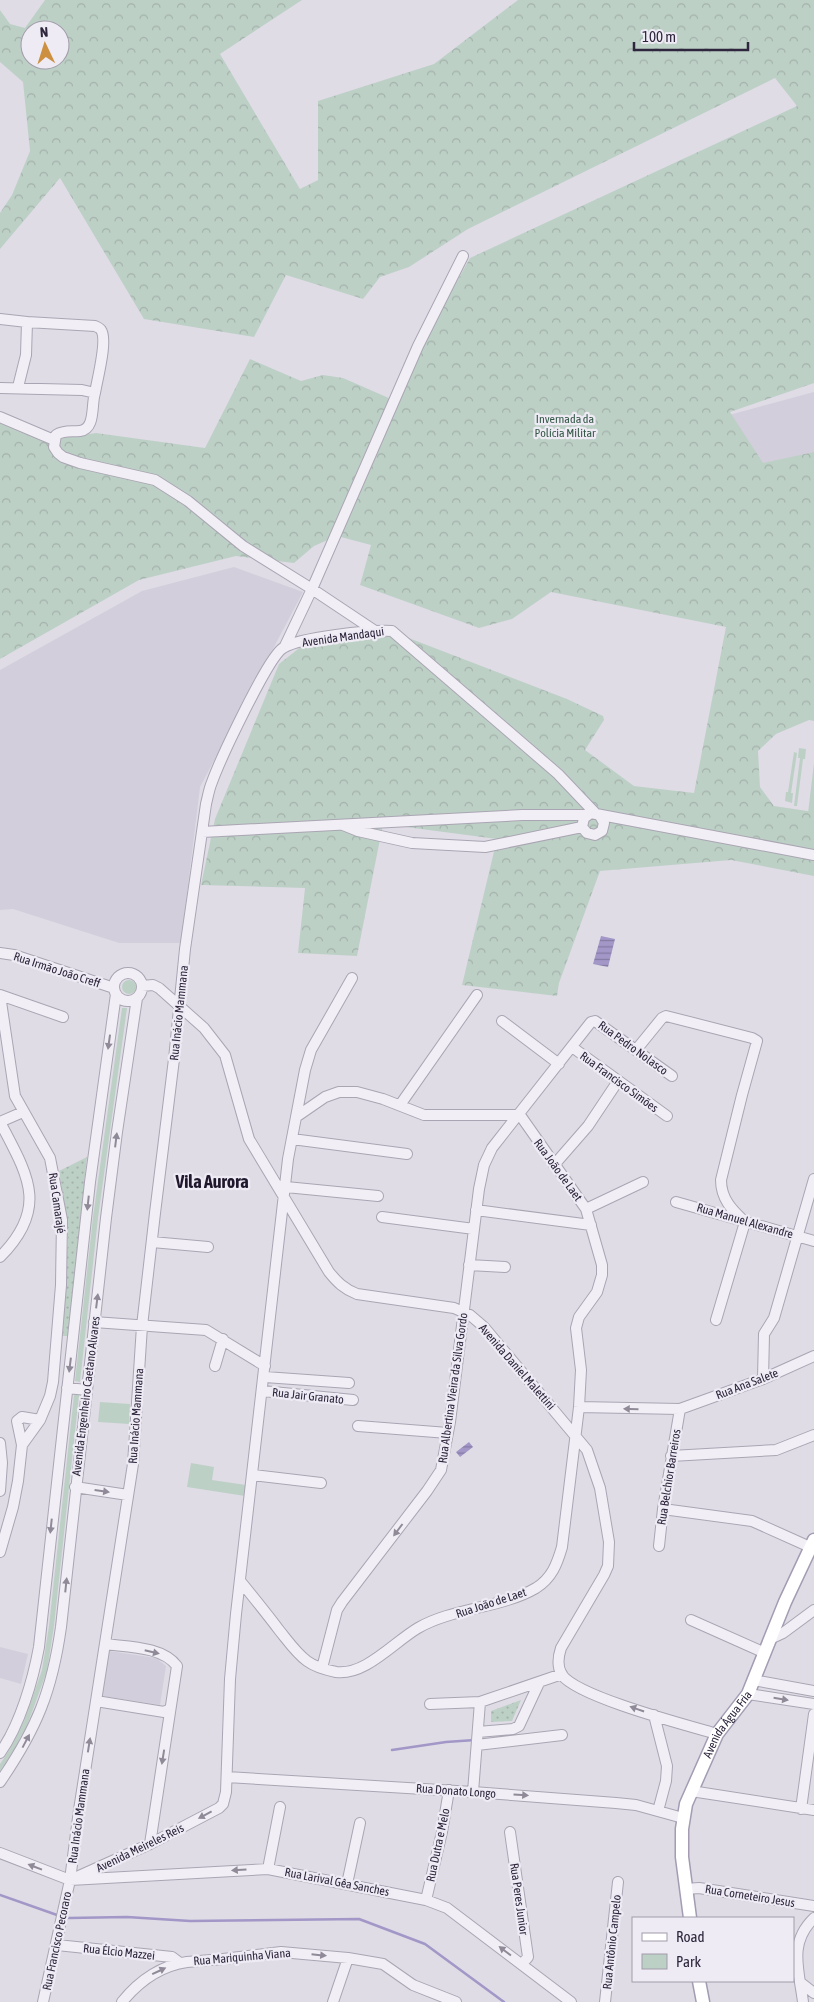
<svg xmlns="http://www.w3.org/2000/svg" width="814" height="2002" viewBox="0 0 814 2002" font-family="'Asap Condensed',sans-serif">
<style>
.built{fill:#d3cedb}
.green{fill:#bdd0c6}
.forest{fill:url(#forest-crowns);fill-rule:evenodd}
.park{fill:url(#park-dots)}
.water{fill:url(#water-rules)}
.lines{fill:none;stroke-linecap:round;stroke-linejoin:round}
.stream{stroke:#a297c7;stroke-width:2.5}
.minor-casing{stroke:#aaa5b3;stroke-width:12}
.major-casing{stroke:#a39cb2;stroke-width:15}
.minor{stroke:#f1eff5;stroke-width:10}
.major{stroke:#fff;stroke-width:12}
.oneway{fill:#908a98}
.labels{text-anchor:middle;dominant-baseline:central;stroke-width:4.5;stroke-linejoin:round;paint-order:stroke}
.park-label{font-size:12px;fill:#345847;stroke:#eeebf4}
.street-label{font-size:12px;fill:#2e263c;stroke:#eeebf4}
.district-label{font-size:18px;font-weight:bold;fill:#20192d;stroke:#eeebf4}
</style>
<defs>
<pattern id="forest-crowns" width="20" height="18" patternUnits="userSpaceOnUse" patternTransform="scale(1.25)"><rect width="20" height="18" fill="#bdd0c6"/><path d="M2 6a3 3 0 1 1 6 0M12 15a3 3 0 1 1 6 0" fill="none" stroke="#a3b2ab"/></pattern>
<pattern id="park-dots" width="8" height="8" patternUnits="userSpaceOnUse" patternTransform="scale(1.25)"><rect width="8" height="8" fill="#bdd0c6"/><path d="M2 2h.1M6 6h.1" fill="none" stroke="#a3b2ab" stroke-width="1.8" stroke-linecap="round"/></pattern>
<pattern id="water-rules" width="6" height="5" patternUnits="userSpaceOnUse" patternTransform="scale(1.25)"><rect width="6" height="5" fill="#a297c7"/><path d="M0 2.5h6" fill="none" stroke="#847ba3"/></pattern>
</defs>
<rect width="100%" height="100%" fill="#dfdce6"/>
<path class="built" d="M814,392V479L745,493L707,421Z
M234,567L303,592L200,787L181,943H119L13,909L0,910V670L142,591Z
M0,1647L28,1654L21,1684L0,1678Z
M109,1651L156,1658L166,1666L160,1705L102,1696Z"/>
<path class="green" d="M799,748L806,749L805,759H803L797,806H794L800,758H798Z
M794,752L797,753L791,793H793L792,803L785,801L786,792H788Z
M814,763V814L808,813Z
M122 987a7 7 0 1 1 14 0a7 7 0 1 1-14 0Z
M122,1008H127L98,1218L80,1382L75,1381L93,1217Z
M74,1395H79L54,1626L47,1671L28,1723L13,1751L0,1771V1764L10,1749L24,1721L42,1670L49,1626Z
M100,1402L130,1404L129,1424L98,1422Z
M191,1463L214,1467L212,1480L246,1485L245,1496L187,1487Z"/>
<path class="forest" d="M45,0H302L220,54L300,189L318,180V101L434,64L518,0H814V383L730,412L763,463L814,452V721L809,720L776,734L758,751L760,787L774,806L814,812V876L731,860L600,871L559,983L557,996L462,985L497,839L383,824L357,956L298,953L305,888L201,885L215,819L279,664L307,642L371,637H406L567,699L603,716L604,720L585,750L634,786L694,793L726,627L551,592L512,619L479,628L360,585L371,545L337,536L314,546L294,563L236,556L139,580L0,659V418L50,440L96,433L205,448L250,359L301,381L323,375L343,378L391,399L470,258L797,106L775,78L468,229L409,267L380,277L363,299L286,275L254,337L144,319L60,178L0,249V213L12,195L30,151L23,82L0,62V10L10,24L25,28ZM30,30H60V60H30Z"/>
<path class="park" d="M87,1157L68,1336H61V1281L68,1245V1225L59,1171Z
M521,1700L512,1721L491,1722V1711Z"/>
<path class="water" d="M601,936L615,939L608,967L593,964Z
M469,1442L473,1447L460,1457L456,1452Z"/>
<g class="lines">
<path class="stream" d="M392,1750L446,1742L475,1740
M0,1895L57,1915
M69,1918L127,1917L190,1921L359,1919L425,1944L504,2002"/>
<defs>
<path id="minor" d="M0,319L27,322
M18,387L26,355L27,322L95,326C97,327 100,328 101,330C108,340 97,380 95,393
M0,388L82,390L95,393C91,404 96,429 80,431C71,432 64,430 56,435L54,447L58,453L63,457L80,463L155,480L188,501L243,546L312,589L375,631
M0,417L54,440
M285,646L312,589L418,346L463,256
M600,816L604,823L602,831L595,835L587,833L582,827L584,818L591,813L596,814L814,855
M343,825L358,831L412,843L485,847L582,827
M202,832L522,815H587
M0,953L14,955L114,988
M114 987a14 14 0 1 1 28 0a14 14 0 1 1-28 0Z
M142,986L153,985L159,988L204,1028L225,1055L249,1139L329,1272C337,1282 344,1289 357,1294L454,1308L470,1315L484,1327L587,1450L600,1488L609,1542L608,1566L604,1575L561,1648C558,1657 557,1667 562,1675C578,1697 686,1725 717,1734
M0,995L15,1096L50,1158L62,1220L61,1285L53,1382L50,1396L40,1420L22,1445
M0,995L63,1017
M502,1021L559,1064
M572,1047L667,1116
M636,1050L662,1018L666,1016L752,1038L757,1041L742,1095L721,1180C721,1199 732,1210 745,1222L716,1320
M400,1105L477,995
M296,1117L305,1070L311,1050L352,978
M0,1122C27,1174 50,1207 0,1257
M0,1122L23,1112
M292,1139L407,1154
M554,1165L588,1126L618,1081
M286,1187L378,1196
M676,1202L814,1241
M586,1209L643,1182
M476,1210L591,1225
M382,1217L474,1229
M152,1242L208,1247
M469,1265L505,1267
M94,1322L206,1330L265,1366
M215,1366L223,1339
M265,1377L349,1383
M763,1379L764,1334L774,1318L814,1179
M67,1388L87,1390
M263,1391L353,1400
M579,1407L680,1409L763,1379L814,1356
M358,1426L448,1433
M0,1443L2,1463L0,1491
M671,1456L776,1450L814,1435
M253,1475L321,1483
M75,1487L128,1495
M663,1509L752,1521L810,1547
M659,1546L663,1509L680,1409
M0,1552L13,1507L18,1481L22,1445L17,1421L22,1417L40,1420
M241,1582C254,1598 267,1614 279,1630C288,1641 296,1653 307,1661C315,1667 326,1670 336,1672C365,1676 394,1642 418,1628C452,1608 502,1608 536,1588C552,1578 557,1564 562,1547L579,1407L581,1370L576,1328L579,1317L597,1292L602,1275V1265L586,1209L520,1115
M691,1620L765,1653
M770,1639L783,1633L814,1610
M105,1644C127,1647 162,1646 177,1666L150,1844
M322,1668L337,1610L342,1602L427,1491L441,1470L450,1422L479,1189L484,1165L492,1148L591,1022L595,1021L672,1076
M753,1680L814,1691
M748,1694L814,1704
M96,1701L164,1712L170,1709
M430,1704L480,1702L562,1674
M654,1715L667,1766L666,1781L658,1811
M478,1732L513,1729L519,1726L539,1683
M477,1745L562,1735
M0,1753C20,1725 33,1680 39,1647L90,1182L116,994
M227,1777L473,1792L616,1803L636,1805L683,1818
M0,1782C37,1728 52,1691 61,1627L106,1218L117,1132L137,998
M691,1791L814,1810
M473,1792L480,1702
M801,1809L814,1714
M510,1832L528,1957L522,1964
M0,1853L70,1880L268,1869L426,1900L447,1908L571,2002
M268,1869L280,1807
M70,1880L150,1844L219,1808L223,1804L226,1792L230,1679L236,1614L288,1159L296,1117L325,1097L339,1092H357L383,1099L424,1115H520
M347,1884L360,1823
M686,1889L699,1888L814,1906
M426,1900L442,1832L449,1790
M57,1945L172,1957L180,1963
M801,1983L814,1993
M43,2002L70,1880L79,1810L133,1464L142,1326L155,1213L174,1059L185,949L206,804C208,796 209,789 212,782C220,760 268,657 283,648C300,637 371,630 392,631L558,774L596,814
M122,2002C139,1981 159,1966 187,1962L223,1959L281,1952L348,1958L383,1964L413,1985L456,2002
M333,2002L348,1958
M605,2002L618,1882
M803,2002C799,1970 788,1943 814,1918"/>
<g id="major">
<path id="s1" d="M690,1918L682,1857V1829L686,1804L717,1734L748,1694L785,1602L814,1540"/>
<path d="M699,1981L703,2002"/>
</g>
</defs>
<use href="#minor" class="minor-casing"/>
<use href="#major" class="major-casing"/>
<use href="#minor" class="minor"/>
<use href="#major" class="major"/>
</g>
<defs><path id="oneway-solid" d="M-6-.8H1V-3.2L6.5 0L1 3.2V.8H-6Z" transform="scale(1.25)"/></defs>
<g class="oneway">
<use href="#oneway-solid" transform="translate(109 1042) rotate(98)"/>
<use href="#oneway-solid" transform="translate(116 1140) rotate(-83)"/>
<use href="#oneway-solid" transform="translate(88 1203) rotate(96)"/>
<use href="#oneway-solid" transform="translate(97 1301) rotate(-83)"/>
<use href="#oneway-solid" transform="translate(70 1365) rotate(97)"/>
<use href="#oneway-solid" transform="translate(631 1409) rotate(-179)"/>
<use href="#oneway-solid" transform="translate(102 1491) rotate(8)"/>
<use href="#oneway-solid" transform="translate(51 1526) rotate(96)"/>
<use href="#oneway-solid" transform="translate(398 1530) rotate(127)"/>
<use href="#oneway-solid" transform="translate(66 1585) rotate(-84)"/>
<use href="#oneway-solid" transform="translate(152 1652) rotate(13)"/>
<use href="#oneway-solid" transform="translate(781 1699) rotate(9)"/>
<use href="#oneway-solid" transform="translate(637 1709) rotate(-161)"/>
<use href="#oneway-solid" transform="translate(26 1741) rotate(-62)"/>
<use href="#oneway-solid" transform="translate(89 1745) rotate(-81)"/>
<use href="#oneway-solid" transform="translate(163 1757) rotate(99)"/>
<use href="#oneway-solid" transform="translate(521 1795) rotate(4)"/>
<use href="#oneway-solid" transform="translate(205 1815) rotate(152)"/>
<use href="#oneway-solid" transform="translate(35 1867) rotate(-159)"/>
<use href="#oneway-solid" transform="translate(239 1870) rotate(176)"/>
<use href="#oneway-solid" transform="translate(505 1951) rotate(-143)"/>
<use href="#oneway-solid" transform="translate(319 1955) rotate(6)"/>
<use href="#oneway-solid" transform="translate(159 1971) rotate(-25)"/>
</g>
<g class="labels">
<g class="park-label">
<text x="565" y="419">Invernada da<tspan x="565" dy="14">Polícia Militar</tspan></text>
</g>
<g class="street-label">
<text transform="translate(343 637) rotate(-8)">Avenida Mandaqui</text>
<text transform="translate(57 970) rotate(18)">Rua Irmão João Creff</text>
<text transform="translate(179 1013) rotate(-84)">Rua Inácio Mammana</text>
<text transform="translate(633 1048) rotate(36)">Rua Pedro Nolasco</text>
<text transform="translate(619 1082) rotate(36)">Rua Francisco Simões</text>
<text transform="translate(558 1170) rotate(54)">Rua João de Laet</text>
<text transform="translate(57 1203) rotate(82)">Rua Camarajé</text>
<text transform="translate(745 1221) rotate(16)">Rua Manuel Alexandre</text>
<text transform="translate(517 1367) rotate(49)">Avenida Daniel Malettini</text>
<text transform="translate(747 1384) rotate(-21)">Rua Ana Salete</text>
<text transform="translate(453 1388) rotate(-82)">Rua Albertina Vieira da Silva Gordo</text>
<text transform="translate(86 1396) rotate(-83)">Avenida Engenheiro Caetano Alvares</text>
<text transform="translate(308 1396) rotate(6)">Rua Jair Granato</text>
<text transform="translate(136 1416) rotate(-86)">Rua Inácio Mammana</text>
<text transform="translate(669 1477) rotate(-81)">Rua Belchior Barreiros</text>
<text transform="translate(491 1603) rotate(-18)">Rua João de Laet</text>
<text stroke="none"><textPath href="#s1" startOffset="205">Avenida Água Fria</textPath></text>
<text transform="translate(456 1791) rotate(4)">Rua Donato Longo</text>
<text transform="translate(79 1816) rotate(-82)">Rua Inácio Mammana</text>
<text transform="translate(438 1845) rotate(-78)">Rua Dutra e Melo</text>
<text transform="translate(140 1848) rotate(-26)">Avenida Meireles Reis</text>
<text transform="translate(337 1882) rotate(11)">Rua Larival Gêa Sanches</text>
<text transform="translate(750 1896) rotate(9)">Rua Corneteiro Jesus</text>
<text transform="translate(519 1899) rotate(82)">Rua Peres Junior</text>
<text transform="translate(57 1941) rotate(-78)">Rua Francisco Pecoraro</text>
<text transform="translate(612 1942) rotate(-84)">Rua Antônio Campelo</text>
<text transform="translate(119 1952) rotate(6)">Rua Élcio Mazzei</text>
<text transform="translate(242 1957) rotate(-5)">Rua Mariquinha Viana</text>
</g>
<g class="district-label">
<text x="212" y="1181">Vila Aurora</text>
</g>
</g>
<rect x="632" y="1917" width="162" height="65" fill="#eeebf4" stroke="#a19caa"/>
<rect x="642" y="1933" width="25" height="8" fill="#ffffff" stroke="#a19caa"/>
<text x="676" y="1942" font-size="15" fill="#2e263c">Road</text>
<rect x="642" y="1954" width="25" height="15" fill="#bdd0c6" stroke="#a19caa"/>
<text x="676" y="1967" font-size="15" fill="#2e263c">Park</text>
<g transform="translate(45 45) rotate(356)"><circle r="24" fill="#eeebf4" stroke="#a19caa"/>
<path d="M0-4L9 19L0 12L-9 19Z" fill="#cc9040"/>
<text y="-8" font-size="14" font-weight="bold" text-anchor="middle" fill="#2e263c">N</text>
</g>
<path d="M634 42v8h114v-8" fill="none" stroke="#2e263c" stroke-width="2.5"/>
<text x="642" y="42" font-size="15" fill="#2e263c" stroke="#eeebf4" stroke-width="4" paint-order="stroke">100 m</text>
</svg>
